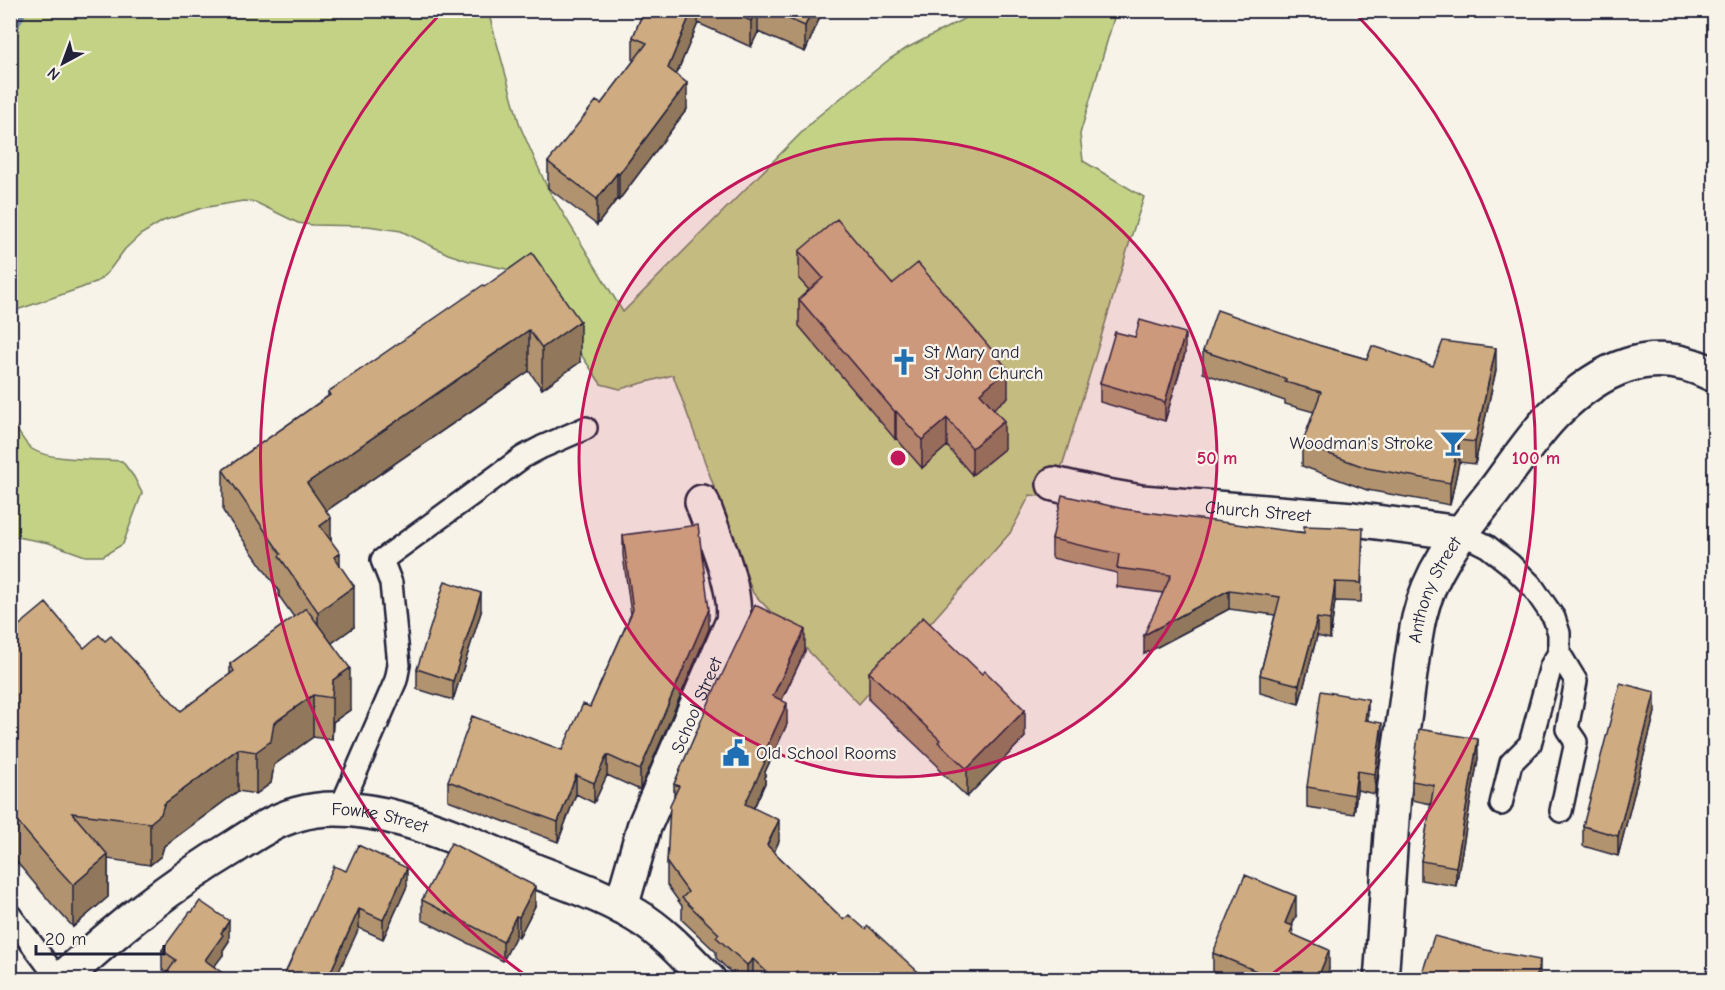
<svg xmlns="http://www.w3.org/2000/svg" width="1725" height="990" viewBox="0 0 1725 990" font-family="'Comic Neue',sans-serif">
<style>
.green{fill:#c4d286;stroke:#737a60;stroke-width:1.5}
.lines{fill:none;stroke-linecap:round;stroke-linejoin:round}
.stream{stroke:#758dac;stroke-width:14}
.service-casing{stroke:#22223b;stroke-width:26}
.minor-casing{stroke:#22223b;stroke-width:38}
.service{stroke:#f7f3e8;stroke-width:21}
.minor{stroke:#f7f3e8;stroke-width:33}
.wall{fill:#b29370;stroke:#22223b;stroke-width:1.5}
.shaded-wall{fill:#91785b;stroke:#22223b;stroke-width:1.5}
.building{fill:#cfab82;stroke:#22223b;stroke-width:1.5}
.ring{fill:none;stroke:#c2185b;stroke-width:3}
.labels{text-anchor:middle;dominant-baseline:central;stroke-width:4.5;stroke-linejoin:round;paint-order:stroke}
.poi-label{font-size:18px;fill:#22223b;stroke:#f7f3e8;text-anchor:start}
.street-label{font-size:18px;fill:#22223b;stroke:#f7f3e8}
.centre{fill:#c2185b;stroke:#f7f3e8;stroke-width:3}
.ring-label{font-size:18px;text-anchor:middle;font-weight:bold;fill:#c2185b;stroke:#f7f3e8;stroke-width:4.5;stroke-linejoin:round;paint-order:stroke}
</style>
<rect width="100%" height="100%" fill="#f7f3e8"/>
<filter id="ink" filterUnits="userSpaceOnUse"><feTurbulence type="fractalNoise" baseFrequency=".0167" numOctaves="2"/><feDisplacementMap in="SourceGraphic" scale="12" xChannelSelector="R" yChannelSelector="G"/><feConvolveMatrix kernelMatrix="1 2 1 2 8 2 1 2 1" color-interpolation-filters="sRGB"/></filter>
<g filter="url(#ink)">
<path class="green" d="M11,11H488L520,126L547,187L623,312L817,117L891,58L907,48L979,11H1116L1080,134L1083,161L1144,197L1133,231L1063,463L1049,497L1030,495L1010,533L859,704L753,593L673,375L620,389L601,384L544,300L511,270L469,261L448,254L401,231L368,226L312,225L298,223L255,202L243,201L202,208L163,221L140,235L125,249L108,272L98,281L81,288L11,312Z
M11,418C16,428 23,442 32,449C49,461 100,459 122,461L134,477L142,493L123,544L103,556H85L49,543L11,536Z"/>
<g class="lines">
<path class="stream" d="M10,29L20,10"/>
<defs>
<path id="service" d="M1461,533L1487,546L1510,564L1532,586L1554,618L1559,633V653L1551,666L1530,744L1511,763L1501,804
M1559,653L1576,681L1567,729L1576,742L1561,811
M340,809L396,680L399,665L391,583L382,560L523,457L542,447L586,428
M10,915L59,980"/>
<g id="minor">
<path id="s1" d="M1054,484L1101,495L1141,502L1353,519L1461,533"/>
<path id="s2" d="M621,907L644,827L733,621C738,588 713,533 702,502"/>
<path id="s3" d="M61,980C117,929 169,886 234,847C254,834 275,820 298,814C369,793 468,843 533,870C568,884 605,896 637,916C664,932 687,958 709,980"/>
<path id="s4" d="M1381,980C1386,918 1389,856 1394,794C1397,764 1402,734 1406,704C1410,675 1413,646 1419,618C1431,566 1462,532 1494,491C1513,466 1531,438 1553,415C1599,369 1651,342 1714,375"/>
</g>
</defs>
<use href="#service" class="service-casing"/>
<use href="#minor" class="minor-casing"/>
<use href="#service" class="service"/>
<use href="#minor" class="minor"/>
</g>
<path class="wall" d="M644,10H823L805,52L758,32L751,47L698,23L676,75L687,109L619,200L617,199L597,225L548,188V162L601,104L633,62V37Z
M799,251L892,284L1008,397L993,409L1004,449L972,475L947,446L922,468L896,438L895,439L799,326V299L809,290L799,279Z
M484,287L580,362L542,389L529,371L326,511L331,540L340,566L354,627L331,643L350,710L333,722L332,740L313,737L274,765L271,783L256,794L238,791L164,846L161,856L150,865L108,859V897L73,927L51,903L10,854V633L84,648L181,711L230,674V664L294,617L279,596V591L223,511V470L328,396V392Z
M1321,346L1367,359L1433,366L1496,370L1475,464L1459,462L1450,505L1367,490L1302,466V444L1314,412L1285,404V401L1203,373V351Z
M1185,353L1165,421L1100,402V383Z
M1124,509L1363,547L1361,602L1335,601L1330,639L1317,636L1299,704L1260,693V675L1275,615L1229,609L1144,654L1163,593L1117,587V573L1052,558V539Z
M623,535L709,629L640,790L607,775L594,803L576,794L558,842L448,800V781L562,750L590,707L631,614L623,555Z
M481,612L453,700L417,689V669Z
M805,651L782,700L787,724L765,772V783L754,808L779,841L774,852L844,920L927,980H739L716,958V952L682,920V906L667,885V863L674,796V784L719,681Z
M869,672L1025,737L967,797L938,769V766L869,700Z
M1655,712L1618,856L1583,846V826Z
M1368,720L1382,742L1375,794L1357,790L1354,814L1307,807V787Z
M1478,758L1456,886L1421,880V861L1431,804L1412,800V781Z
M346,871L407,886L383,939L359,928Z
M422,900L535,906L519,937L516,935L503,961L422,920Z
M192,912L229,941L223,950V955L167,973L162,969V950Z
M1296,916L1292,926L1293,934L1329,969L1325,980H1230L1213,972V953Z"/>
<path class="shaded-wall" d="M692,10H698V23L668,94V68Z
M756,10H758V32L751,47V21Z
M812,10H823L805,52V26Z
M687,83V109L619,200V174Z
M617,173V199L597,225V199Z
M580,321V362L542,389V348Z
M529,330V371L307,524V483Z
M1185,333V353L1165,421V402Z
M1496,348V370L1475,464V442Z
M1008,369V397L980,420V393Z
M896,411V438L895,439V412Z
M947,418V446L922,468V440Z
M1004,421V449L972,475V448Z
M1459,440V462L1450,505V483Z
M331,518V558L320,526Z
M340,553V594L334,557Z
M1335,582V601L1330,639V620Z
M354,586V627L318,653V612Z
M1229,590V609L1144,654V635Z
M481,593V612L453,700V681Z
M709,609V629L640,790V770Z
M1317,618V636L1299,704V685Z
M805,629V651L773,718V696Z
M350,668V710L333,722L332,740V698L333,680Z
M1655,692V712L1618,856V836Z
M313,695V737L274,765L271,783L256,794V752L274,723Z
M1368,699V718L1365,739V720Z
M787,703V724L765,772V783L745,826V804L761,760Z
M1025,710V737L967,797V769Z
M1382,723V742L1375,794V774Z
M1478,739V758L1456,886V867Z
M238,749V791L164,846L161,856L150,865V823L164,804Z
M607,755V775L594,803V783Z
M1357,771V790L1354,814V795Z
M576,775V794L558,842V822Z
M779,820V841L767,867V845Z
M108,855V897L73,927V885Z
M407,868V886L383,939V920Z
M535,886V906L519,937V917Z
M1296,896V916L1285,942V923Z
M359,909V928L335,980H327Z
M516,916V935L503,961V942Z
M229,921V941L223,950V955L205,979V960L221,933Z
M1329,950V969L1325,980H1317Z
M753,959V980H747V965Z
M1540,960V980H1536Z
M797,971V980H789Z"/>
<path class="building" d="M644,10H692L668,68L687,83L619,174L617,173L597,199L548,162L596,101L601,104L647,43L633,37Z
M727,10H756L751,21Z
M768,10H812L805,26Z
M837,219L892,284L918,263L1008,369L980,393L1004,421L972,448L947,418L922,440L896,411L895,412L799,299L823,278L799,251Z
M532,253L580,321L542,348L529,330L307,483L331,518L320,526L340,553L334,557L354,586L318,612L279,556L281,554L223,470L330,395L328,392L483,285L484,287Z
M1217,310L1321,346L1367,359L1372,346L1433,366L1443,341L1496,348L1475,442L1459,440L1450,483L1367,468L1302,444L1321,392L1285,382L1286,379L1203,351Z
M1140,320L1185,333L1165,402L1100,383L1115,332L1135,337Z
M1062,495L1124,509L1304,533V526L1363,528L1361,583L1335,582L1330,620L1317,618L1299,685L1260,675L1280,597L1229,590L1144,635L1171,575L1117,568L1119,554L1052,539Z
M698,525L709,609L640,770L607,755L594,783L576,775L558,822L448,781L472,716L562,750L583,704L590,707L633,610L623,535Z
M445,581L481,593L453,681L417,669Z
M46,603L84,648L99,635L105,641L111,636L181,711L234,671L230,664L306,608L350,668L333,680L332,698L313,695L274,723L271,741L256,752L238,749L164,804L161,814L150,823L72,813L108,855L73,885L51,861L10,813V633Z
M755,605L805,629L773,696L787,703L761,760L765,762L745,804L779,820L767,845L844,920L849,915L865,929L868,926L927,980H806L797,971L789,980H775L753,959L747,965L716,937L719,934L682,898L688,892L667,863L670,805L679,786L674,784L719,679V681Z
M923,617L982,674L985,671L1025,710L967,769L938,742L940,740L869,672Z
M1620,683L1655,692L1618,836L1583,826Z
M1321,691L1368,699L1365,720L1382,723L1375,774L1357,771L1354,795L1307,787Z
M1419,729L1478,739L1456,867L1421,861L1434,785L1412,781Z
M451,843L535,886L519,917L516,916L503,942L422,900Z
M358,845L407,868L383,920L359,909L327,980H282L334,866L346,871Z
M1245,875L1296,896L1285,923L1293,926L1290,933L1329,950L1317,980H1265L1266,975L1213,953Z
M200,901L229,921L221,933L223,935L205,960L232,980H162L176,960L162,950L190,912H192Z
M1434,936L1486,950L1540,960L1536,980H1420Z"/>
</g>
<circle cx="898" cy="458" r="319" fill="#c2185b" fill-opacity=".12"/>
<g class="ring">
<circle cx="898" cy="458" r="319"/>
<path d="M528 977A638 638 0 0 1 443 11M1353 11A638 638 0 0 1 1268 977"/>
</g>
<defs>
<symbol id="church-bare" viewBox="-9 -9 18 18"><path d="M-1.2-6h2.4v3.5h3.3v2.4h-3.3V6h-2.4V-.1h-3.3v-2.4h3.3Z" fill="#1f6fb2" stroke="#f7f3e8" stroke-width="2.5" paint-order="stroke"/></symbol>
<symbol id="bar-bare" viewBox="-9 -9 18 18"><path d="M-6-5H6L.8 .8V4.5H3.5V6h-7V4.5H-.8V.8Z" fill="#1f6fb2" stroke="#f7f3e8" stroke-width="2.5" paint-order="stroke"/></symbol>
<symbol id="civic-bare" viewBox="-9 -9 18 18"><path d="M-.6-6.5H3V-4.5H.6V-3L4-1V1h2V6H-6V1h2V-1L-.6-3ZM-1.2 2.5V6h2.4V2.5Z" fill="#1f6fb2" stroke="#f7f3e8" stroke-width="2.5" paint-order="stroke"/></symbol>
</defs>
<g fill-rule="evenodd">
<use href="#church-bare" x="885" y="343" width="38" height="38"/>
<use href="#bar-bare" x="1434" y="424" width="38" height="38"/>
<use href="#civic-bare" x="717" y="734" width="38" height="38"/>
</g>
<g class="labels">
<g class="poi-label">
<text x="924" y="352">St Mary and<tspan x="924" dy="21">St John Church</tspan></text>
<text x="1433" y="443" text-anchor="end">Woodman's Stroke</text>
<text x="756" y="753">Old School Rooms</text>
</g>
<g class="street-label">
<text stroke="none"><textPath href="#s1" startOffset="206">Church Street</textPath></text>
<text stroke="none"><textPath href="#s4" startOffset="396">Anthony Street</textPath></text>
<text stroke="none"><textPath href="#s2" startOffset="216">School Street</textPath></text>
<text stroke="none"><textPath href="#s3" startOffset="374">Fowke Street</textPath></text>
</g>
</g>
<circle cx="898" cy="458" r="9" class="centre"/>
<g class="ring-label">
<text x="1217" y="464">50 m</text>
<text x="1536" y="464">100 m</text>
</g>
<rect width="1725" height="990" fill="none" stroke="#f7f3e8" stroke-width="36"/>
<rect x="18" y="18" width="1689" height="954" fill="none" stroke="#22223b" stroke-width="2" filter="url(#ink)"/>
<g transform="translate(63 63) rotate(221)" stroke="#f7f3e8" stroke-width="4.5" paint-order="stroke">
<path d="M0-4.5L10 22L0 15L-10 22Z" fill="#22223b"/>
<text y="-9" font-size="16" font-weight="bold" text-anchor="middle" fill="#22223b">N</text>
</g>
<path d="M36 945v9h128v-9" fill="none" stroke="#22223b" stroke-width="3"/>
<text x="45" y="945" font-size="18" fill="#22223b" stroke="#f7f3e8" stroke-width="4.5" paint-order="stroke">20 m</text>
</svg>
